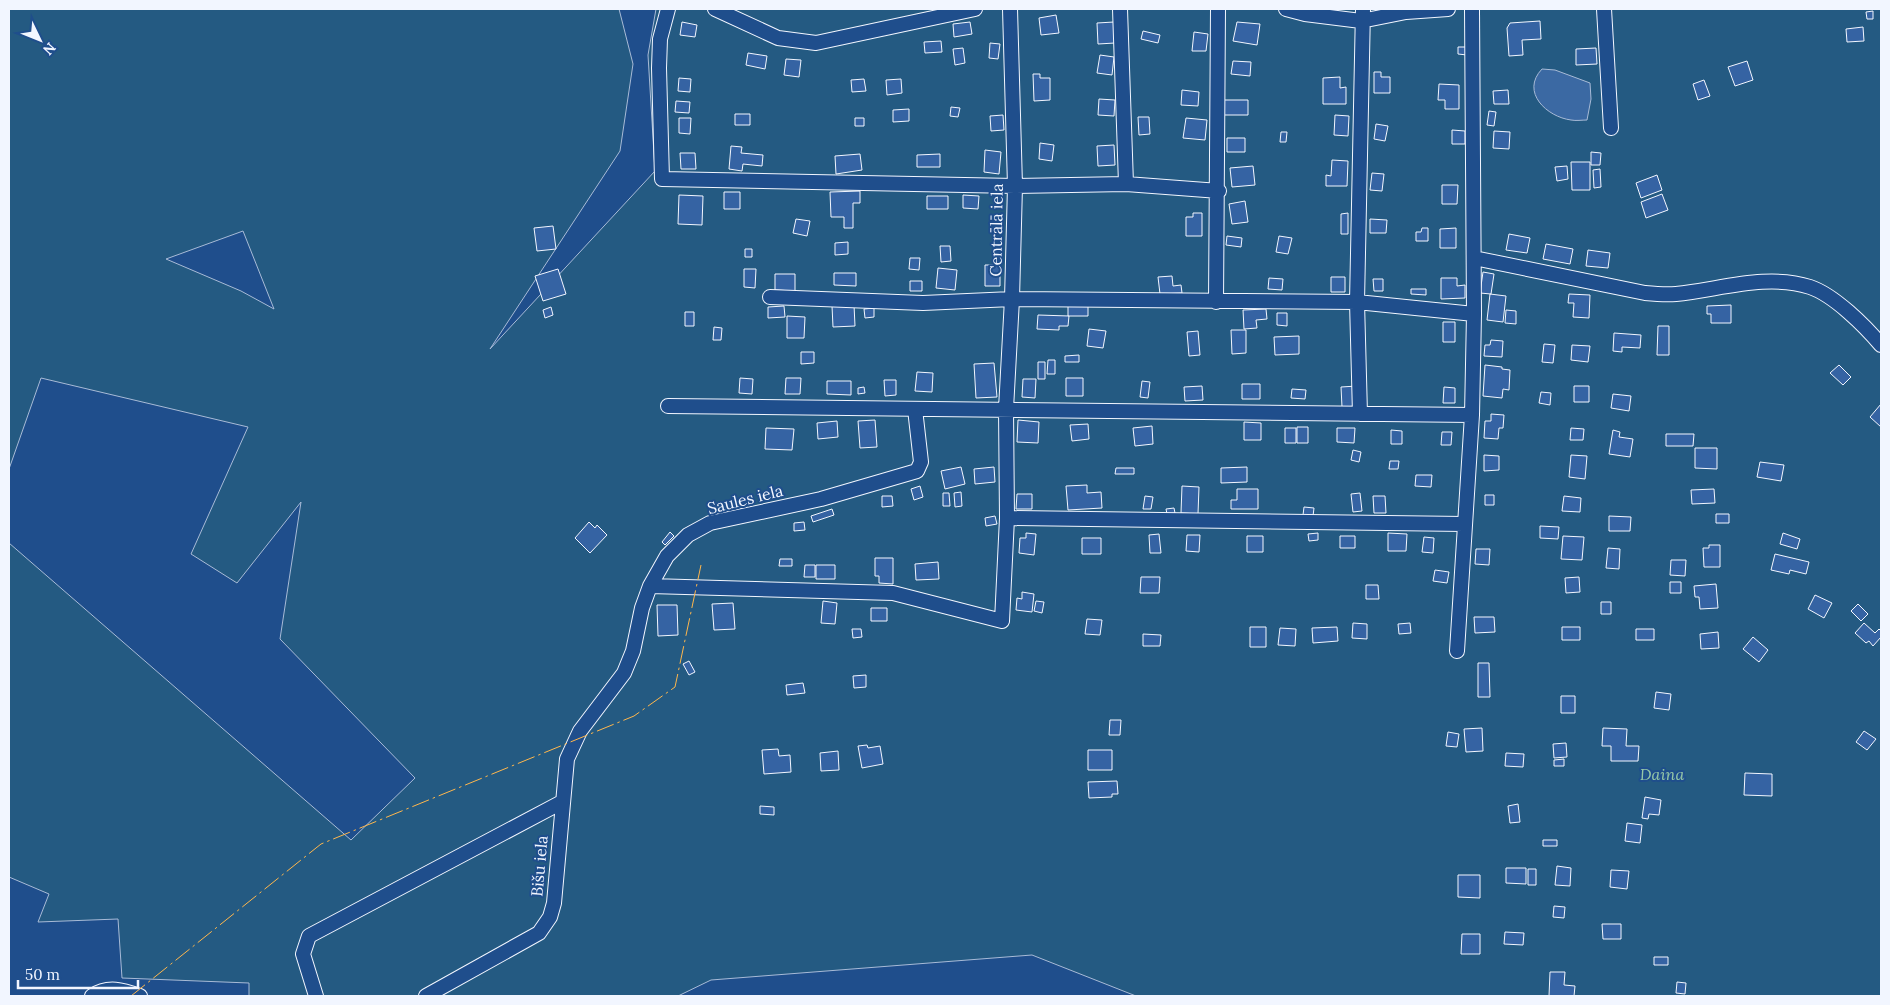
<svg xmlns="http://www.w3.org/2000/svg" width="1890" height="1005" viewBox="0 0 1890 1005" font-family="Lora,serif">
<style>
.green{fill:#245a82;stroke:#a8bbd7;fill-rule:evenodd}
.water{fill:#3b69a3;stroke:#a8bbd7}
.building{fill:#3563a3;stroke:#f2f6ff}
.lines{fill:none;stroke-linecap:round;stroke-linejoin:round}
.street-casing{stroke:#f2f6ff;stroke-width:16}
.street{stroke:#1f4e8c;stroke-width:14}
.power{stroke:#ffb74d;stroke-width:1;stroke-dasharray:18 4 2.5 4;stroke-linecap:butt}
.labels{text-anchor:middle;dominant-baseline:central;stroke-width:4;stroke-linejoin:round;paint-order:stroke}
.street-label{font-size:16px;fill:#f2f6ff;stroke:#1f4e8c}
.park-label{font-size:16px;font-style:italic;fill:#97c8a6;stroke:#1f4e8c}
</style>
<rect width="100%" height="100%" fill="#1f4e8c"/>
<path class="green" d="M9,9H619L633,64L620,151L490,349L655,171L648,55L656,9H1881V996H1136L1032,955L711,980L678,996H249V983L122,978L118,919L38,922L49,894L9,877V543L351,840L415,778L280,639L301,502L237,583L191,554L248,427L41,378L9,469ZM243,231L274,309L241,291L166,259Z"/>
<path class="water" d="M1542,69L1555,70L1590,83L1591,99L1587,120C1582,120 1576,121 1571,120C1547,117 1520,92 1542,69Z"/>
<path class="building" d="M1873,11V19H1867L1866,12Z
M1056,15L1059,33L1041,35L1039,18Z
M1540,21L1541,39L1522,40L1523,55L1509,56L1507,28L1510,23Z
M682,22L697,25L695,37L680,35Z
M970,22L972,34L954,37L953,24Z
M1114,22L1115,43L1098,44L1097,23Z
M1237,22L1260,24L1257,45L1233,41Z
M1863,27L1864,41L1847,42L1846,29Z
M1143,31L1160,35L1158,43L1141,39Z
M1194,32L1208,34L1206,51H1192Z
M941,41L942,52L925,53L924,42Z
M990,43L1000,44L998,59L989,58Z
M1458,47H1467V55L1458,54Z
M963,48L965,63L955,65L953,49Z
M1596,48L1597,64L1576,65V49Z
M748,53L767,56L765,69L746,65Z
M1100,55L1114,57L1112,75L1097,73Z
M786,59L801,60L799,77L784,75Z
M1233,61L1251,62L1250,76L1231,74Z
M1747,61L1753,80L1735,86L1728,67Z
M1374,72H1381V77H1390V93H1374Z
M1033,74H1040V78H1050V100L1034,101Z
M1340,77V88L1346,87V104H1323V78Z
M679,78L691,79L690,92L678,91Z
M864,79L866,91L852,92L851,80Z
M901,79L902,93L887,95L886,80Z
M1704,80L1710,96L1698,100L1693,84Z
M1439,84L1459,85V109H1445V100H1438Z
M1182,90L1199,92L1198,106L1181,105Z
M1508,90L1509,104H1494L1493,91Z
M1099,99L1115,100L1114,116L1098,115Z
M1224,100H1248V115H1224Z
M676,101L690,102L689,113L675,112Z
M951,107L960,108L958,117L950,116Z
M909,109V121L893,122V110Z
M1489,111L1496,112L1494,126L1487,125Z
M735,114H750V125H735Z
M1003,115L1004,130L991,131L990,116Z
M1335,115L1349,116L1348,136L1334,135Z
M1138,117H1149L1150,134L1139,135Z
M679,118H691L690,134L679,133Z
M855,118H864V126H855Z
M1186,118L1207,120L1205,140L1183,138Z
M1376,124L1388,126L1385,141L1374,139Z
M1452,130L1465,131V144H1452Z
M1494,131L1510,132L1509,149L1493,148Z
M1281,132H1287L1286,142H1280Z
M1227,138H1245V152H1227Z
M1040,143L1054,145L1052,161L1039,159Z
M1114,145L1115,165L1098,166L1097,146Z
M731,146L742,147L741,153L763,155L762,166L743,164L742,171L729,169Z
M985,150L1001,152L999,174L984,172Z
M1591,152L1601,153L1600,165H1591Z
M680,153H695L696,169H681Z
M860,154L862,170L836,174L835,156Z
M940,154V167H917V155Z
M1332,160L1348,161L1347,186H1326V175L1331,176Z
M1571,162H1590V190H1572Z
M1253,166L1255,185L1232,187L1230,168Z
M1567,166L1568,179L1557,181L1555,167Z
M1600,169L1601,187L1594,188L1593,170Z
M1372,173L1384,174L1382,191L1370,190Z
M1657,175L1662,190L1641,198L1636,183Z
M1442,185H1458L1457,204H1442Z
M860,191V203H853V228H844V217H831L830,192Z
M724,192H740V209H724Z
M1662,194L1668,210L1646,218L1641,202Z
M679,195L703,196L702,225L678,224Z
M963,195L979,196L978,209L963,208Z
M927,196H948V209H927Z
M1245,201L1248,222L1232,224L1229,204Z
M1193,213H1202V236H1186V217H1193Z
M1348,213V234H1341V214Z
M796,219L810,221L807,236L793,233Z
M1370,219L1387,220L1386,233H1370Z
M553,226L556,249L537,251L534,228Z
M1422,228H1428V241H1416V232H1421Z
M1456,228V248H1440V229Z
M1509,234L1530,238L1527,253L1506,250Z
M1227,236L1242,238L1241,247L1226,245Z
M1279,236L1292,238L1288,254L1276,252Z
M848,242V254L835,255V243Z
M1546,244L1573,249L1570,264L1543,259Z
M940,246H950L951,261L941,262Z
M745,249H752V257H745Z
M1588,250L1610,253L1608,268L1586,266Z
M910,258H920L919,270L909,269Z
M985,265H1000V286H985Z
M938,268L957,270L955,290L936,288Z
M558,269L566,294L543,301L535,276Z
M744,269H756L755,288L744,287Z
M1483,272L1494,274L1491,294L1480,293Z
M834,273H856V286L834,285Z
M775,274H795V291L775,290Z
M1172,276L1173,286L1181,285L1182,293L1160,294L1158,277Z
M1331,277H1345V292H1331Z
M1269,278L1283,279L1282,290L1268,289Z
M1441,278H1457V286L1465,285V298L1441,299Z
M1373,279H1383V291H1374Z
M910,281H922V291H910Z
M1411,289H1426V295L1411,294Z
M1490,294L1506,296L1503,322L1487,320Z
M1569,294L1590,295L1589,318L1573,317L1574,303H1568Z
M854,305L855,326L833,327L832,306Z
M1731,305V323H1711V314H1707V306Z
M784,306L785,317L768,318V307Z
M1068,306H1088V316H1068Z
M551,307L553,315L545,318L543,310Z
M874,308V317L865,318L864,309Z
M1266,309L1267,319L1256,320L1257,328L1244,329L1243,310Z
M1506,310L1516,311V324L1505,323Z
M685,312H694V326H685Z
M1277,313H1287V326L1277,325Z
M1038,315L1069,316L1068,326H1059V330L1037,329Z
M787,316L805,317L804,338H787Z
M1443,322H1455V342H1443Z
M1658,326H1669V355H1657Z
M714,327L722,328L721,340H713Z
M1089,329L1106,331L1103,348L1087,346Z
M1231,330H1246V353L1232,354Z
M1198,331L1200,355L1189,356L1187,332Z
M1614,333L1641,335L1640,348L1622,347V352L1613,351Z
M1299,336V354L1275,355L1274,337Z
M1491,340L1503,341L1502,357L1484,356L1485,345H1490Z
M1544,344L1555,345L1553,363L1542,362Z
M1572,345L1590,346L1588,362L1571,360Z
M801,352H814V363L801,364Z
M1079,355V362H1065V356Z
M1048,360H1055V374H1047Z
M1038,362H1045V379H1038Z
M994,363L997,397L976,398L974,364Z
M1485,365L1502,367V369L1510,370L1509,390L1503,389L1502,398L1483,396Z
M1839,365L1851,377L1843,385L1830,373Z
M917,372L933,373L932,392L915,391Z
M740,378L753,379L752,394L739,393Z
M786,378H801L800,394H785Z
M1066,378H1083V396H1066Z
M1023,379H1036L1035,398L1022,397Z
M884,380H896V395L885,396Z
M827,381H851V395L827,394Z
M1142,381L1150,382L1148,398L1140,397Z
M1242,384H1260V399H1242Z
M1202,386L1203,400L1185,401L1184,387Z
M1357,386L1358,406L1342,407L1341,387Z
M1574,386H1589V402H1574Z
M864,387L865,393L858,394V388Z
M1444,387L1455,388V403H1443Z
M1292,389L1306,390L1305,399L1291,398Z
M1541,392L1551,393L1550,405L1539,403Z
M1613,394L1631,396L1629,411L1611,408Z
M1881,404V427L1870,417Z
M1491,414L1504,415L1503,428H1499L1498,439L1484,438L1485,421H1491Z
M875,420L877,447L860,448L858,421Z
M1018,420L1039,422L1038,443L1017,442Z
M837,421L838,437L818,439L817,423Z
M1244,422L1261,423V440H1244Z
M1088,424L1089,439L1072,441L1070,425Z
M1152,426L1153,444L1135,446L1133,428Z
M1297,427H1308V443H1297Z
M766,428L794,429L792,450L765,449Z
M1285,428H1296V443H1285Z
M1337,428H1355L1354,443L1337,442Z
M1571,428L1584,429L1583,440H1570Z
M1391,430L1402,431V444H1391Z
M1613,430L1620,432L1619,437L1633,439L1630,457L1609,454Z
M1442,432H1452L1451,445H1441Z
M1666,434H1694L1693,446H1666Z
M1695,448H1717V469L1695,468Z
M1353,450L1361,452L1359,462L1351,460Z
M1484,455L1499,456V470L1484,471Z
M1571,455L1587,456L1585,479L1569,477Z
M1390,461H1399L1398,469H1389Z
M1760,462L1784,465L1781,481L1757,477Z
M961,467L965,484L945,489L941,471Z
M994,467L995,482L975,484L974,469Z
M1247,467V482L1221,483V468Z
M1116,468H1134V474H1115Z
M1416,475H1432L1431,487L1415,486Z
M1087,485V493L1101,492L1102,508L1068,510L1066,486Z
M920,486L923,497L914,500L911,489Z
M1182,486L1199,487L1198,514L1181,513Z
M1237,489H1258V509H1231V500H1237Z
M1714,489L1715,503L1692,504L1691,490Z
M961,492L962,506L955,507L954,493Z
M943,493H949L950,506H943Z
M1360,493L1362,511L1353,512L1351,494Z
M1017,494H1032V509H1016Z
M1485,495H1494V505H1485Z
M882,496H892L893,506L882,507Z
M1145,496L1153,497L1151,509H1143Z
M1373,496H1385L1386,513H1374Z
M1564,496L1581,498L1580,512L1562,511Z
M1304,507L1314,508L1313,516L1303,515Z
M1174,508L1175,513L1167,514L1166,509Z
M832,509L834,515L813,522L811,516Z
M1716,514H1729V523H1716Z
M995,516L997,524L986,526L985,518Z
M1609,516L1631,517L1630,531H1609Z
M589,522L595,528L597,525L607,535L590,553L575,538Z
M804,522L805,530L794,531V523Z
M1540,526L1559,527L1558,539L1540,538Z
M670,532L674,536L665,545L662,542Z
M1026,533L1036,534L1034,555L1019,553L1020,538H1026Z
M1318,533V540L1309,541L1308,534Z
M1388,533L1407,534L1406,551H1388Z
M1783,533L1800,539L1797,549L1780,544Z
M1159,534L1161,553H1150L1149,535Z
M1187,535H1200L1199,552L1186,551Z
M1247,536H1263V552H1247Z
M1340,536H1355V548H1340Z
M1563,536L1584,537L1582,560L1561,559Z
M1424,537L1434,538L1433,553L1422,552Z
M1082,538H1101V554H1082Z
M1709,545H1720V567H1704L1703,548H1709Z
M1608,548L1620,549L1619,569L1606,568Z
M1476,549H1490L1489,565L1475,564Z
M1775,554L1809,562L1806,574L1790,570L1789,574L1771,570Z
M875,558H893V584L879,583V576H875Z
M780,559H792V566H779Z
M1671,560H1686L1685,576L1670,575Z
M938,562L939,579L916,580L915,564Z
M805,565H815V577H804Z
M816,565H835V579H816Z
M1435,570L1449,572L1447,583L1433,581Z
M1141,577H1160L1159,593H1140Z
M1579,577L1580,592L1566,593L1565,578Z
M1670,582H1681V593H1670Z
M1716,584L1718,608L1700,609L1699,597H1695L1694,586Z
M1366,585H1378L1379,599H1366Z
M1022,592L1034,594L1032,612L1016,610L1017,598L1022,599Z
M1815,595L1832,603L1824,618L1808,609Z
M823,601L837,603L835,624L821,623Z
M1036,601L1044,602L1042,613L1034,611Z
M1601,602H1611V614H1601Z
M733,603L735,629L714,630L712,604Z
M1858,604L1868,614L1861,621L1851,611Z
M657,605H677L678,635L658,636Z
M871,608H887V621H871Z
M1474,617H1494L1495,632L1475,633Z
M1087,619L1102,620L1100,635L1085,634Z
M1353,623L1367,624V639L1352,638Z
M1410,623L1411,633L1399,634L1398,624Z
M1864,623L1875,633L1879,629L1881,631V637L1873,646L1869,641L1866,643L1855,633Z
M1250,627H1266V647H1250Z
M1337,627L1338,641L1313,643L1312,628Z
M1562,627H1580V640H1562Z
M1280,628L1296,629L1295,646L1278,645Z
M852,629H861L862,637L853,638Z
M1636,629H1654V640H1636Z
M1718,632L1719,648L1701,649L1700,634Z
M1143,634L1161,635L1160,646H1143Z
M1753,637L1768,650L1759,662L1743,649Z
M689,661L695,672L689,675L683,664Z
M1478,663H1489L1490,697H1478Z
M866,675V687L854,688L853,676Z
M803,683L805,693L787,695L786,685Z
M1656,692L1671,694L1669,710L1654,708Z
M1561,696H1575V713H1561Z
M1110,720H1121L1120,735H1109Z
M1482,728L1483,751L1466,752L1464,729Z
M1603,728L1627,729L1626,746H1639L1638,761H1611V746H1602Z
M1864,731L1876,739L1867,750L1856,742Z
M1448,732L1459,734L1457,747L1446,746Z
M1566,743L1567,757L1554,758L1553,744Z
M867,745L868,748L880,746L883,764L862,768L858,746Z
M778,749L779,756L790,755L791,772L764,774L762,750Z
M1088,750H1112V770H1088Z
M838,751L839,770L821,771L820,753Z
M1506,753L1524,754L1523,767L1505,766Z
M1564,759V766H1554V760Z
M1745,773L1772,774V796L1744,795Z
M1117,781L1118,794H1112V797L1089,798L1088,782Z
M1645,797L1661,800L1659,815L1649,814L1648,819L1642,818Z
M1518,804L1520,822L1510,823L1508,806Z
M760,806L774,807V815L760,814Z
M1627,823L1642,825L1640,843L1625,841Z
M1543,840H1557V846H1543Z
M1557,866L1571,868L1570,886L1555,885Z
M1506,868H1526V884L1506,883Z
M1528,869H1536V885H1528Z
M1611,870L1629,871L1627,889L1610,887Z
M1458,875H1480V898L1458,897Z
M1554,906L1565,907L1564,918L1553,917Z
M1602,924H1621V939H1603Z
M1505,932L1524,933L1523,945L1504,944Z
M1462,934H1480V954H1461Z
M1654,957H1668V965H1654Z
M1550,972H1565L1564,985L1575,986L1574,996H1549Z
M1677,982L1686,983L1685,994L1676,993Z"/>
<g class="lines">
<defs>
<path id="street" d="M668,9L660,39L659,68L662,179L1015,186L1126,184L1219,191
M715,9L778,38L816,43L975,9
M1120,9L1126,184
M1286,9L1305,14L1361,21L1406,12L1448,9
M1604,9L1611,128
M1474,258L1645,293C1655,294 1666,295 1676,294C1719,290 1766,273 1810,287C1834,295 1865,326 1881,345
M770,297L923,303L1012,299L1357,302L1474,314
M1216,302L1218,9
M668,406L1472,415
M1360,414L1357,302L1363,9
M1007,518L1464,524
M650,586L893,593L1002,621L1007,518L1006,409L1012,299L1015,186L1010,9
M1457,651L1472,415L1474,314L1472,9
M92,996C108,985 123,990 140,996
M316,996L303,954L309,936L562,802
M426,996L539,933L550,917L554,903L567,759L580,731L624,673L633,651L642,608L650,586L667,556L688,535L710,523L821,499L917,471L921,462L915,409"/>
</defs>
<use href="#street" class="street-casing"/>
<use href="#street" class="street"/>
<path class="power" d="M131,996L321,844L634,716L675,687L701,565"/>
</g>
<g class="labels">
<g class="street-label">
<text transform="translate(996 230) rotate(-89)">Centrālā iela</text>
<text transform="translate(745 499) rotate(-14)">Saules iela</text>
<text transform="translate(539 866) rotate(-85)">Bišu iela</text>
</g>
<g class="park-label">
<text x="1662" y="774">Daina</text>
</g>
</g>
<rect width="1890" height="1005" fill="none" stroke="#f2f6ff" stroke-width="20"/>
<g transform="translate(40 40) rotate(133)" stroke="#1f4e8c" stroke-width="4" paint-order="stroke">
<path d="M0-4L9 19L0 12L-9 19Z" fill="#f2f6ff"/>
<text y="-8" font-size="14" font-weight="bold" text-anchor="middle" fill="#f2f6ff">N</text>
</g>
<path d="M18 980v8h120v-8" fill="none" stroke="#f2f6ff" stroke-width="2.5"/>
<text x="25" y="980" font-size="15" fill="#f2f6ff" stroke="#1f4e8c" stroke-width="4" paint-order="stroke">50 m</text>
</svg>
